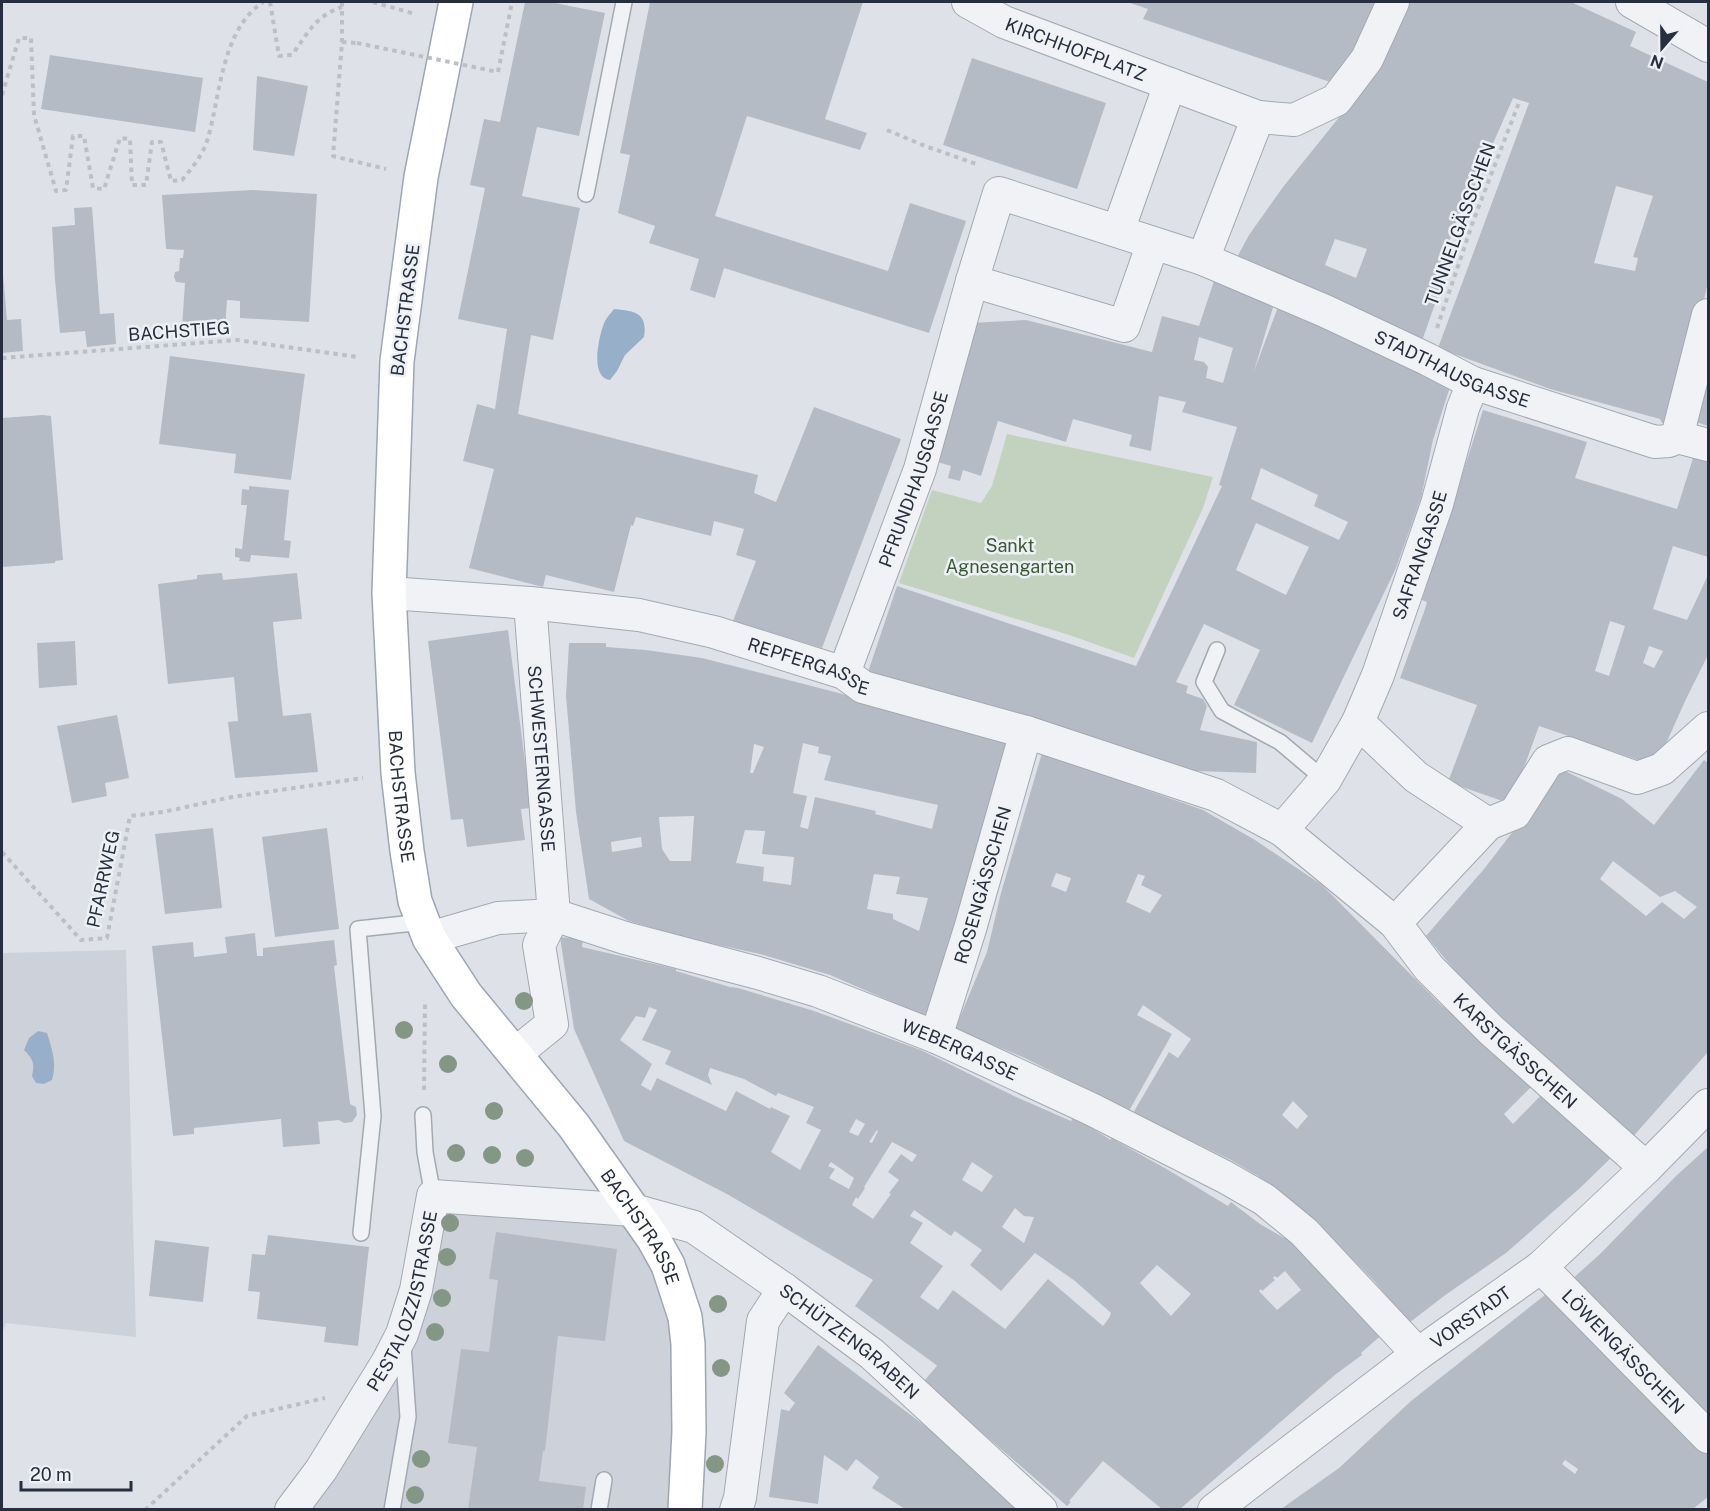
<svg xmlns="http://www.w3.org/2000/svg" width="1710" height="1511" viewBox="0 0 1710 1511" font-family="'Public Sans',sans-serif">
<style>
.built{fill:#ccd1da}
.green{fill:#c3d2bf}
.water{fill:#98afc9}
.building{fill:#b5bbc5;fill-rule:evenodd}
.lines{fill:none;stroke-linecap:round;stroke-linejoin:round}
.lane-casing{stroke:#a3a9b2;stroke-width:18}
.street-casing{stroke:#a3a9b2;stroke-width:34}
.primary-casing{stroke:#9da6b4;stroke-width:36}
.path{stroke:#bcbfc6;stroke-width:4;stroke-dasharray:4.5 4.5;stroke-linecap:butt}
.lane{stroke:#f1f2f6;stroke-width:15}
.street{stroke:#f1f2f6;stroke-width:32}
.primary{stroke:#fff;stroke-width:33}
.path-bridge{stroke:#bcbfc6;stroke-width:4;stroke-dasharray:4.5 4.5;stroke-linecap:butt}
.tree{fill:#849785}
.labels{text-anchor:middle;dominant-baseline:central;stroke-width:5;stroke-linejoin:round;paint-order:stroke}
.street-label{font-size:18px;fill:#272f3f;stroke:#edf1f5}
.park-label{font-size:18px;fill:#3b5a34;stroke:#edf1f5}
</style>
<rect width="100%" height="100%" fill="#dee2e8"/>
<path class="built" d="M126,950L136,1337L6,1323L2,1333V953Z
M433,1196L633,1210L668,1265L685,1509L291,1510L387,1363Z"/>
<path class="green" d="M1007,434L1213,477L1203,508L1134,658L1069,635L899,583L932,490L981,503L992,486Z"/>
<path class="water" d="M614,309C634,311 648,312 644,337L625,355L617,371L610,380C589,378 599,334 605,321C607,317 611,313 614,309Z
M38,1031L47,1033C52,1049 57,1063 52,1080L44,1084L36,1083L32,1076C35,1063 33,1059 24,1050L29,1038Z"/>
<path class="building" d="M525,2H550L605,13L579,136L537,127L522,196L580,208L553,340L531,335L518,414L758,475L754,493L776,502L814,407L901,439L822,648L733,621L756,561L736,555L744,529L714,521L711,536L636,517L633,526L631,525L614,592L546,575L543,587L469,568L494,469L463,461L477,404L495,409L507,329L458,319L485,188L470,185L484,119L500,122Z
M650,2H863L825,119L867,133L860,150L747,116L715,216L888,271L910,203L966,221L929,333L724,268L715,298L690,290L699,259L649,243L655,226L618,213L630,155L620,153Z
M1127,2H1383L1339,85L1143,19L1148,9Z
M1404,2H1571L1636,32L1630,46L1708,82V282L1700,318L1667,424L1662,423L1660,419L1550,389L1438,348L1529,103L1513,98L1462,214L1459,213L1449,242L1456,244L1422,341L1235,261L1249,235L1283,187L1357,95ZM1616,186L1653,196L1633,257L1638,258L1635,271L1594,263ZM1335,239L1367,249L1356,278L1325,265Z
M50,55L203,78L195,132L41,109Z
M972,58L1106,103L1077,189L943,145Z
M257,76L308,86L294,156L253,150Z
M252,190L317,194L309,322L240,318V301L227,300L225,330L182,327L185,283L176,282L174,277L175,272L179,271L180,258H183L184,250L166,249L162,195Z
M92,207L100,314L114,313L116,344L87,347L85,331L60,333L55,280L52,227L75,225L74,208Z
M2,274H3L7,320L21,319L23,351L2,353Z
M1214,281L1274,304L1254,371L1278,307L1450,387L1433,440L1421,498L1396,568L1312,743L1234,705L1260,650L1204,624L1176,682L1188,686L1186,693L1203,699L1207,706L1200,730L1257,742L1256,773L1195,771L867,675L897,586L1136,666L1222,486L1219,485L1237,427L1182,412L1186,402L1159,396L1151,451L1129,446L1132,435L1073,419L1066,442L998,421L981,476L963,470L960,481L948,478L951,466L934,461L970,323L1026,320L1152,352L1162,316L1199,326ZM1199,337L1233,348L1223,383L1206,378L1208,367L1204,362L1194,360ZM1261,468L1318,495L1314,506L1348,522L1339,540L1251,499ZM1256,523L1309,547L1286,595L1236,570Z
M1708,354V426L1690,420Z
M170,356L305,374L291,480L234,473L236,454L159,444Z
M1483,410L1587,442L1575,478L1677,509L1694,455L1708,459V557L1673,546L1653,609L1687,620L1708,575V655L1686,699L1656,766L1539,726L1512,801L1508,803L1448,782L1477,705L1400,678L1425,609L1427,602L1422,600ZM1610,621L1625,626L1609,676L1595,671ZM1649,646L1663,651L1654,668L1643,663Z
M43,415L51,416L63,560L55,561V563L2,567V418Z
M249,486L289,490L284,540L291,541L289,558L251,555L250,562L239,561L240,558L235,557V548L242,549L247,505H241L242,489L249,490Z
M222,573L223,580L297,573L302,619L273,622L278,672L283,716L311,713L318,772L235,778L228,722L238,721L234,677L168,684L158,584L197,579V575Z
M508,630L531,808L521,809L525,840L467,847L463,819L451,820L428,641Z
M75,641L77,685L39,688L37,643Z
M569,643H606V647L646,650L702,658L835,692L1012,743L934,1020L830,975L760,954L691,939L629,921L589,899L576,812L570,742L566,696ZM803,743L819,747L818,753L831,756L824,780L938,805L932,829L875,814L876,811L815,797L808,829L800,827L807,796L793,793ZM754,744L764,747L753,773H750ZM694,816L691,861H670L662,849L659,817ZM745,830L765,831L762,854L794,857L791,885L763,881L764,867L736,863ZM641,837L642,847L612,852L611,842ZM874,874L900,877L896,894L928,898L919,931L893,919V914L867,909Z
M117,715L129,778L105,783L107,796L72,803L57,726Z
M1042,753L1203,810L1255,840L1322,885L1440,1004L1535,1083L1504,1114L1513,1124L1546,1090L1617,1152L1580,1188L1506,1253L1444,1296L1409,1323L1374,1281L1326,1232L1258,1176L1231,1160L1133,1113L1169,1052L1178,1058L1191,1039L1143,1005L1137,1015L1172,1034L1129,1111L1025,1058L955,1029L987,952L1001,893ZM1056,873L1071,878L1066,892L1051,886ZM1138,874L1145,876L1141,885L1162,895L1150,913L1126,902ZM1293,1101L1308,1116L1297,1129L1282,1115Z
M1704,760L1708,763V1052L1630,1140L1498,1022L1426,936L1484,869L1558,773L1565,771L1622,799L1654,825ZM1613,861L1660,897L1675,891L1697,907L1684,919L1662,902L1646,916L1600,879Z
M213,828L222,908L165,914L155,834Z
M327,828L339,929L275,937L262,837Z
M255,933L257,956H263V948L334,940L337,965L334,966L350,1104L356,1107L357,1115L352,1122L344,1123L339,1120L318,1122L320,1144L283,1147L281,1119L194,1128V1134L173,1136L152,946L193,942L194,957L227,953L225,937Z
M560,937L583,939L582,947L676,969V971L730,987L738,988L814,1011L921,1050L1014,1096L1071,1121L1073,1117L1111,1140V1138L1170,1171L1228,1206L1231,1202L1260,1224L1284,1238L1287,1235L1385,1332L1361,1353L1362,1355L1336,1374L1180,1509H1162L1103,1461L1069,1501L1071,1502L1067,1506L923,1382L937,1366L935,1364L855,1306L873,1280L727,1194L624,1141L574,1029ZM649,1007L657,1010L642,1040L671,1051L665,1064L712,1085L708,1075L710,1068L744,1079L776,1096L778,1093L814,1107L806,1123L821,1130L800,1170L771,1152L790,1116L771,1107L770,1109L736,1091L726,1111L657,1078L651,1091L641,1085L652,1064L620,1040L636,1016L645,1018ZM856,1119L865,1124L858,1136L849,1132ZM877,1130L878,1131L872,1143L869,1142ZM892,1142L917,1155L912,1162L901,1154L888,1172L899,1180L889,1193L891,1194L873,1219L852,1205L856,1197L858,1199L865,1188L864,1187ZM831,1162L854,1178L849,1189L829,1178L835,1169L828,1166ZM972,1162L993,1176L982,1192L962,1180ZM1015,1208L1024,1216L1034,1217L1024,1243L1002,1227ZM914,1210L951,1236L955,1231L982,1250L970,1265L1001,1291L1035,1253L1075,1281L1111,1313L1109,1318L1103,1326L1048,1279L1005,1329L953,1290L938,1310L920,1297L943,1266L910,1243L923,1223L910,1216ZM1157,1265L1191,1294L1171,1316L1140,1283ZM1285,1271L1301,1290L1277,1310L1259,1291L1261,1289L1262,1291L1275,1280L1273,1278L1275,1276L1277,1278Z
M1708,1147V1416L1570,1281L1600,1254L1676,1176Z
M496,1232L617,1249L605,1341L558,1336L545,1451H543L539,1481L586,1487L583,1509H468L477,1447L448,1443L461,1349L489,1352L498,1280L489,1279Z
M268,1235L369,1247L358,1346L324,1342L326,1327L257,1319L260,1292L248,1291L252,1254L265,1255Z
M155,1240L209,1247L203,1302L149,1296Z
M1550,1291L1708,1448V1497L1693,1509H1281L1339,1468L1411,1401ZM1565,1460L1578,1469L1575,1474L1562,1464Z
M818,1345L961,1453L1025,1509H905L872,1488L879,1477L856,1459L847,1471L824,1455L818,1504L769,1497L781,1409L789,1411L795,1403L784,1393Z"/>
<g class="lines">
<defs>
<path id="lane" d="M586,194L624,2
M1217,650L1204,682L1222,711L1280,742L1325,780
M423,1115L425,1152L433,1196
M361,1233L373,1116L358,929L423,922
M392,1510L408,1417L403,1346
M599,1510L604,1480"/>
<g id="street">
<path id="s1" d="M968,2L1004,22L1258,117L1203,259"/>
<path d="M1632,2L1708,46"/>
<path d="M1258,117L1294,120L1336,100L1367,59L1393,2"/>
<path d="M1118,231L1170,84"/>
<path d="M972,281L1124,326L1153,243"/>
<path d="M1677,437L1708,315"/>
<path id="s2" d="M389,593L530,603L639,615L714,632L844,673L863,687L1026,732L1216,795L1282,830L1395,923L1488,824L1416,777L1358,722L1325,780L1282,830"/>
<path id="s3" d="M530,603L554,915"/>
<path id="s4" d="M844,673L920,469L972,281L999,193L1203,259L1325,311L1427,359L1473,383L1655,442L1669,441L1677,437L1708,445"/>
<path id="s5" d="M1358,722L1378,675L1437,504L1463,408L1473,383"/>
<path d="M1488,824L1515,813L1548,761L1568,753L1637,778L1662,769L1708,728"/>
<path id="s6" d="M1395,923L1429,968L1491,1030L1646,1168"/>
<path id="s7" d="M429,938L498,918L554,915L625,938L758,973L818,991L936,1037L1091,1109L1225,1177L1265,1200L1304,1232L1418,1354"/>
<path id="s8" d="M936,1037L970,929L1026,732"/>
<path d="M515,1054L552,1024L539,945L554,915"/>
<path id="s9" d="M1541,1267L1708,1437"/>
<path id="s10" d="M291,1510L321,1470L387,1363L402,1334L416,1290L433,1196L633,1210L694,1227L784,1289L872,1354L1041,1510"/>
<path d="M736,1510L740,1498L763,1321L784,1289"/>
<path id="s11" d="M1214,1510L1418,1354L1541,1267L1646,1168L1708,1105"/>
</g>
<g id="primary">
<path id="s12" d="M456,2L421,177L397,361L389,593L398,773L407,851L415,901L429,938L466,995L574,1126L653,1238L668,1265L685,1317L688,1344L689,1432L685,1510"/>
</g>
</defs>
<use href="#lane" class="lane-casing"/>
<use href="#street" class="street-casing"/>
<use href="#primary" class="primary-casing"/>
<path class="path" d="M270,2L279,56L292,55C308,33 315,16 342,7
M342,2V42L333,156L386,169
M373,2L415,14
M342,42L357,43
M498,72L512,2
M2,95L19,38H31L34,115L56,191L66,190L73,136H84L93,188L104,189L120,138L130,139L132,185H146L152,142H161L171,181L182,180C192,168 202,156 207,141C221,96 220,32 263,2
M887,130L925,146L979,165
M1437,328L1474,219L1520,100
M2,358L237,340L358,357
M2,852L81,940L107,938L130,816L163,812L232,797L363,778
M424,1090L425,1003
M145,1510L247,1416L325,1398"/>
<use href="#lane" class="lane"/>
<use href="#street" class="street"/>
<use href="#primary" class="primary"/>
<path class="path-bridge" d="M357,43L498,72"/>
</g>
<g class="tree">
<circle cx="524" cy="1001" r="9"/>
<circle cx="404" cy="1030" r="9"/>
<circle cx="448" cy="1064" r="9"/>
<circle cx="494" cy="1111" r="9"/>
<circle cx="456" cy="1153" r="9"/>
<circle cx="492" cy="1155" r="9"/>
<circle cx="525" cy="1158" r="9"/>
<circle cx="450" cy="1223" r="9"/>
<circle cx="447" cy="1257" r="9"/>
<circle cx="442" cy="1298" r="9"/>
<circle cx="718" cy="1304" r="9"/>
<circle cx="435" cy="1332" r="9"/>
<circle cx="721" cy="1368" r="9"/>
<circle cx="421" cy="1459" r="9"/>
<circle cx="715" cy="1464" r="9"/>
<circle cx="415" cy="1495" r="9"/>
</g>
<g class="labels">
<g class="street-label">
<text stroke="none"><textPath href="#s1" startOffset="118">KIRCHHOFPLATZ</textPath></text>
<text transform="translate(1460 224) rotate(-70)">TUNNELGÄSSCHEN</text>
<text transform="translate(405 310) rotate(-83)">BACHSTRASSE</text>
<text transform="translate(179 331) rotate(-4)">BACHSTIEG</text>
<text stroke="none"><textPath href="#s4" startOffset="992">STADTHAUSGASSE</textPath></text>
<text stroke="none"><textPath href="#s4" startOffset="206">PFRUNDHAUSGASSE</textPath></text>
<text stroke="none"><textPath href="#s5" startOffset="178">SAFRANGASSE</textPath></text>
<text stroke="none"><textPath href="#s2" startOffset="429">REPFERGASSE</textPath></text>
<text stroke="none"><textPath href="#s3" startOffset="156">SCHWESTERNGASSE</textPath></text>
<text stroke="none"><textPath href="#s12" startOffset="800">BACHSTRASSE</textPath></text>
<text transform="translate(103 879) rotate(-78)">PFARRWEG</text>
<text stroke="none"><textPath href="#s8" startOffset="159">ROSENGÄSSCHEN</textPath></text>
<text stroke="none"><textPath href="#s7" startOffset="556">WEBERGASSE</textPath></text>
<text stroke="none"><textPath href="#s6" startOffset="176">KARSTGÄSSCHEN</textPath></text>
<text stroke="none"><textPath href="#s12" startOffset="1304">BACHSTRASSE</textPath></text>
<text stroke="none"><textPath href="#s10" startOffset="240">PESTALOZZISTRASSE</textPath></text>
<text stroke="none"><textPath href="#s11" startOffset="321">VORSTADT</textPath></text>
<text stroke="none"><textPath href="#s10" startOffset="807">SCHÜTZENGRABEN</textPath></text>
<text stroke="none"><textPath href="#s9" startOffset="118">LÖWENGÄSSCHEN</textPath></text>
</g>
<g class="park-label">
<text x="1010" y="545">Sankt<tspan x="1010" dy="21">Agnesengarten</tspan></text>
</g>
</g>
<rect width="1710" height="1511" fill="none" stroke="#272f3f" stroke-width="6"/>
<g transform="translate(1662 48) rotate(200)" stroke="#edf1f5" stroke-width="4.5" paint-order="stroke">
<path d="M0-4.5L10 22L0 15L-10 22Z" fill="#272f3f"/>
<text y="-9" font-size="16" font-weight="bold" text-anchor="middle" fill="#272f3f">N</text>
</g>
<path d="M21 1481v9h110v-9" fill="none" stroke="#272f3f" stroke-width="3"/>
<text x="30" y="1481" font-size="18" fill="#272f3f" stroke="#edf1f5" stroke-width="4.5" paint-order="stroke">20 m</text>
</svg>
